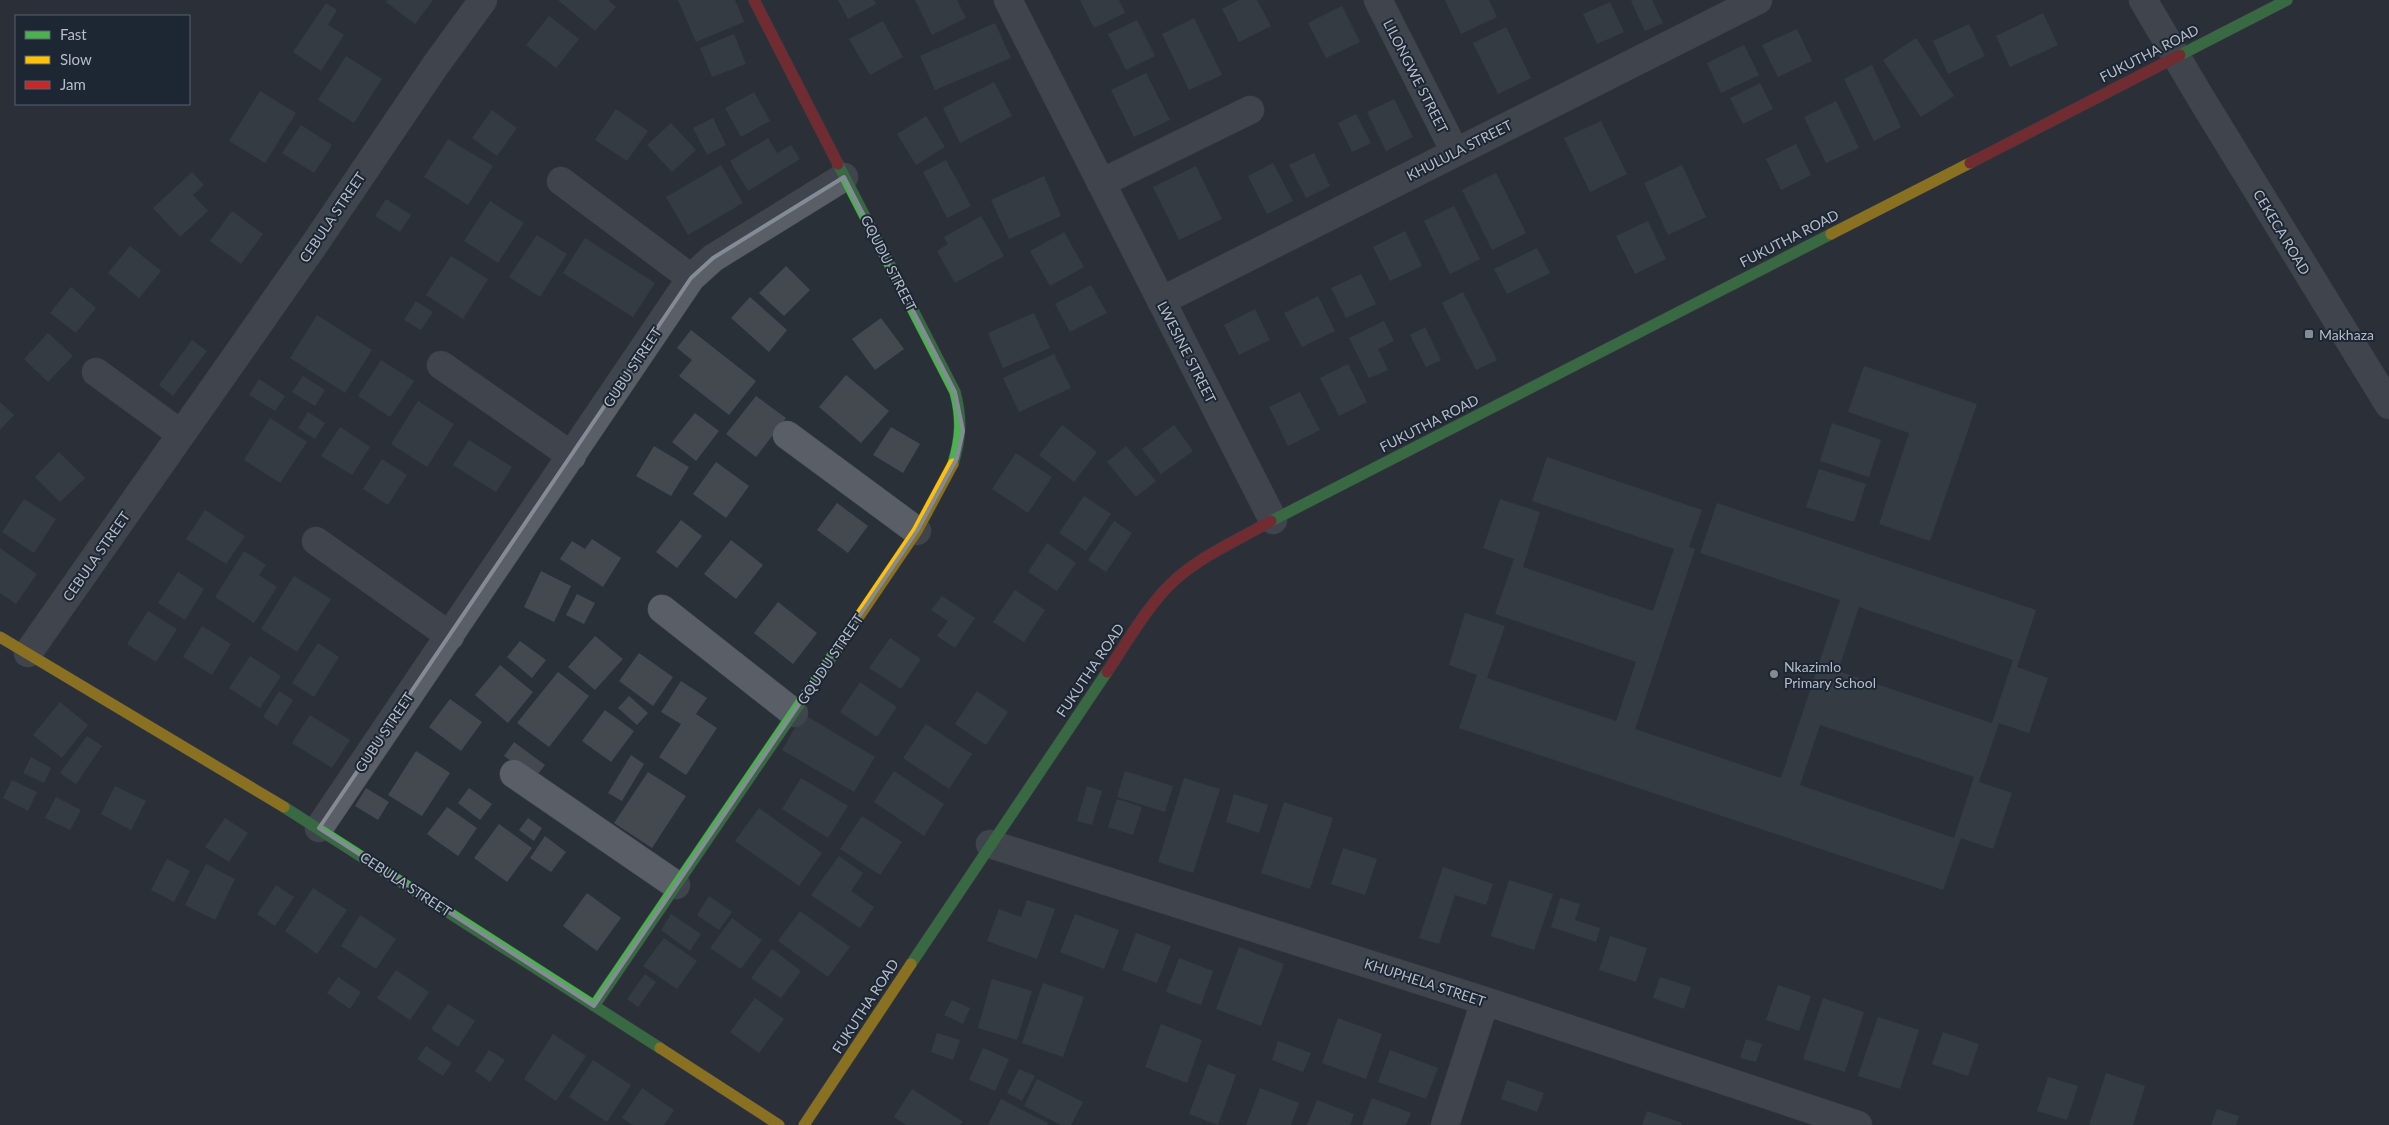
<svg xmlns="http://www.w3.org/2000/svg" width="2389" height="1125" viewBox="0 0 2389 1125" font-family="Lato,sans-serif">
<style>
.building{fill:#444950;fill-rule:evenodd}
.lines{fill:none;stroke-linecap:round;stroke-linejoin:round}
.street-casing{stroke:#484c53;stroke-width:29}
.fast-casing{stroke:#484c53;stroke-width:12}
.slow-casing{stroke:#484c53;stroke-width:12}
.jam-casing{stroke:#484c53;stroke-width:12}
.street{stroke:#5a5e66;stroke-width:28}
.fast{stroke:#4caf50;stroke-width:11}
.slow{stroke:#ffc107;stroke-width:11}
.jam{stroke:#c62828;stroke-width:11}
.marked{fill:none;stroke:#848b96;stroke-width:4;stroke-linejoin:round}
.poi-dot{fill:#848b96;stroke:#1d2633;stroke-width:2}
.labels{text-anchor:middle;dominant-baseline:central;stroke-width:4;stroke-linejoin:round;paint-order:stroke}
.street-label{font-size:14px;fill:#b4bcc9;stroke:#1d2633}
.poi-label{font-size:14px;fill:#b4bcc9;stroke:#1d2633;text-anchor:start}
</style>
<rect width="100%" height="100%" fill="#2a3038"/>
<path class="building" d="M388,0H433L415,24L386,2Z
M558,0H608L616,7L595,31Z
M678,0H735L744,22L696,42Z
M838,0H874L876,4L848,19Z
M915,0H957L966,18L932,35Z
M1080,0H1119L1125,13L1094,28Z
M1239,0H1257L1271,26L1239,42L1222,9Z
M1445,0H1489L1497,17L1461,34Z
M1633,0H1652L1663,23L1645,31L1631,1Z
M1610,2L1624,32L1597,44L1583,14Z
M326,3L337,10L328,25L344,35L321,71L293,52Z
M1342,6L1360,42L1326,58L1308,23Z
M2043,13L2058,45L2010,67L1996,36Z
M549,16L579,39L556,68L526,45Z
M1194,18L1222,75L1189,90L1162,34Z
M1137,20L1155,56L1126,70L1108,34Z
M883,21L903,57L870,75L849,39Z
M995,23L1011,58L935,90L920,56Z
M1969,24L1985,56L1948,74L1933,41Z
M1506,27L1531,78L1498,94L1473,43Z
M1797,29L1812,61L1778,77L1762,45Z
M734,34L746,64L712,77L700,48Z
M1916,38L1954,96L1921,117L1883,60Z
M1744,45L1759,75L1721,93L1707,63Z
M346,56L382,79L354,123L318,100Z
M1872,65L1901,127L1874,141L1844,79Z
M1146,73L1170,120L1134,137L1111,90Z
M994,82L1012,116L960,143L943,108Z
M1760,83L1773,109L1743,124L1730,98Z
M260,91L296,113L265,163L229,141Z
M754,92L770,121L741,137L725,108Z
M1394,99L1413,137L1386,151L1367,112Z
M1836,101L1859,148L1826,163L1804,117Z
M616,109L648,131L627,161L595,140Z
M492,110L517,128L497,156L472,138Z
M1356,114L1371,143L1352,152L1338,123Z
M926,116L945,147L916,165L897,134Z
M713,118L726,145L707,155L693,128Z
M1601,121L1627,174L1590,192L1564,138Z
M671,123L696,150L672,172L647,145Z
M301,125L332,145L314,173L282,153Z
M768,138L777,153L791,145L800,159L748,191L730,161Z
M448,139L493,166L468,205L424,177Z
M1796,144L1811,175L1781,190L1766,159Z
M1314,153L1330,186L1306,198L1289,165Z
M946,160L971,206L947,218L923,172Z
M1273,163L1293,201L1267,214L1248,176Z
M721,165L743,203L688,235L666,197Z
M1682,165L1706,217L1668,235L1644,183Z
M1196,166L1222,219L1179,240L1153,187Z
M192,172L204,185L193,195L208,211L180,237L153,208Z
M1496,173L1526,233L1492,250L1462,190Z
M1044,176L1061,216L1009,239L991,200Z
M386,199L411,215L400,232L375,216Z
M490,201L524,223L498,263L464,241Z
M1454,206L1480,259L1450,274L1424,221Z
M232,211L263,234L241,264L210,241Z
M981,216L1004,256L955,283L937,251L948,244L944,237Z
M1648,221L1666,259L1635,274L1616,236Z
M1405,231L1422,266L1390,281L1373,247Z
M1064,232L1084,267L1050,286L1030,251Z
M537,235L567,254L540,297L509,277Z
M585,238L655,283L633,317L563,273Z
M130,246L161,271L139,298L108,273Z
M1537,248L1550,273L1507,294L1494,269Z
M451,256L488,279L463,319L426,295Z
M786,266L810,290L784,316L759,293Z
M1361,274L1376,304L1346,318L1331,288Z
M1091,285L1107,313L1070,332L1055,304Z
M71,287L96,308L76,333L50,313Z
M1463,292L1497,360L1476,370L1442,303Z
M1318,296L1335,331L1302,347L1284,313Z
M750,297L787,330L769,352L731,318Z
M416,301L433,312L421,330L404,320Z
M1255,309L1270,340L1239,355L1224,325Z
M1034,313L1050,348L1003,368L988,333Z
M317,315L372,350L345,393L290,358Z
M881,318L904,349L875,370L852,339Z
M1384,321L1394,341L1378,349L1388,370L1369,378L1349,338Z
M1425,327L1441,360L1426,367L1410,335Z
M691,330L756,381L729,415L679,376L692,360L677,348Z
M48,333L73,356L48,382L24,359Z
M192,340L207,351L173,396L159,385Z
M1054,354L1071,388L1019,412L1003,378Z
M381,360L414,381L390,417L358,396Z
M1348,364L1367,402L1339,416L1320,378Z
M1864,366L1977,404L1930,541L1879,524L1909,433L1848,412Z
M846,375L889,411L861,443L819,407Z
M303,376L325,390L315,406L292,392Z
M259,379L285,396L275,411L249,395Z
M1300,392L1320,430L1288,446L1269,407Z
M756,396L786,418L756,457L726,434Z
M418,401L454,424L427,467L391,444Z
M0,402L14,415L0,430Z
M308,412L325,423L315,439L298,428Z
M695,413L719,431L696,461L672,442Z
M270,418L307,442L280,483L244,460Z
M1832,423L1881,440L1869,477L1820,461Z
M1062,425L1097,452L1074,482L1039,455Z
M1174,425L1193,451L1161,474L1142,449Z
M340,427L370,447L352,475L321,456Z
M891,427L920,444L903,473L873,455Z
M469,440L512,467L496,492L453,465Z
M654,446L689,467L671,496L636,476Z
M1126,446L1156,481L1136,497L1107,462Z
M59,452L85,478L60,502L35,477Z
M1016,453L1052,477L1028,513L992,489Z
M1547,457L1702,510L1689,547L1695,549L1635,729L1781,778L1840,600L1700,553L1717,503L2036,610L2017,667L2048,678L2029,733L1999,723L1979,782L2012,793L1993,849L1961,838L1943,890L1459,728L1477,675L1449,665L1465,613L1505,626L1487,678L1616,721L1636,662L1495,614L1514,559L1483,548L1500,499L1540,512L1523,567L1653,611L1674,549L1532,501ZM1859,607L2013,660L1992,723L1838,671ZM1820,725L1974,777L1954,838L1800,785Z
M382,459L407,475L388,505L363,489Z
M716,462L749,486L726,518L693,494Z
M1819,469L1866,484L1854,522L1806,507Z
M1084,496L1111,514L1086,551L1059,533Z
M24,499L56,519L34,553L2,532Z
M837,503L868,526L848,553L817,530Z
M205,510L245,536L226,564L186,539Z
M681,520L702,536L677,568L656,552Z
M1114,521L1132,533L1106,572L1088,560Z
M592,539L621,558L603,587L560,559L572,541L585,549Z
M731,540L763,565L736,599L704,574Z
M1047,543L1076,563L1057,591L1028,572Z
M0,548L37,574L16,604L0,593Z
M244,551L266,565L259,575L277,587L254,623L215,597Z
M541,571L571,586L554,622L524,607Z
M178,572L204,589L185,620L158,603Z
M294,576L331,599L297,652L261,629Z
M1015,590L1045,610L1024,642L993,622Z
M577,594L595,603L584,624L566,615Z
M942,596L975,618L955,648L937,636L948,621L931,610Z
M778,602L817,633L793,664L754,633Z
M148,611L177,629L156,662L127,644Z
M202,626L231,644L212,675L183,657Z
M595,636L623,659L595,690L568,667Z
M890,638L921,659L901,689L869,668Z
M520,641L546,660L532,678L507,657Z
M318,643L339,657L314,697L292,683Z
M639,653L673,677L653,706L619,681Z
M250,656L281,676L260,708L229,688Z
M500,665L533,692L508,723L475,695Z
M558,672L589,696L549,747L517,723Z
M681,681L707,698L696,714L717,728L686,775L659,757L681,724L661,712Z
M860,682L897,707L877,737L840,712Z
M279,691L293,700L277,726L263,717Z
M977,691L1008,712L986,745L955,724Z
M629,696L648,713L637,725L618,708Z
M450,699L482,722L461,751L429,727Z
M60,702L88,725L62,758L33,735Z
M605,710L634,731L611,762L582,741Z
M803,714L875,757L854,792L782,750Z
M310,715L350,740L332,768L292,743Z
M926,724L972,754L949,789L903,758Z
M87,736L102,746L76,784L60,773Z
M514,742L545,765L535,778L504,756Z
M416,751L450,773L422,816L388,795Z
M631,755L644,764L622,801L608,793Z
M31,757L51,768L44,783L23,773Z
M894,771L944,804L924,836L874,802Z
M1125,771L1173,786L1165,812L1117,797Z
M648,772L686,796L652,848L614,823Z
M801,778L848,806L828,838L782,809Z
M1184,778L1220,789L1193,873L1158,862Z
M12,780L37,792L28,811L3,798Z
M115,786L146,801L131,830L101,814Z
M1087,786L1102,791L1092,825L1077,821Z
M366,788L389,802L378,820L355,806Z
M469,788L492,804L480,820L458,803Z
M1234,794L1268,805L1259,833L1226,822Z
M56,797L81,810L70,830L45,818Z
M1117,799L1142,807L1133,835L1108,827Z
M1284,802L1333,818L1310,889L1261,873Z
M447,807L477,828L458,856L427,834Z
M759,808L822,853L799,886L735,841Z
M862,816L902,842L880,875L840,849Z
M225,818L248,833L229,862L205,847Z
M528,818L542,828L534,841L519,830Z
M499,824L532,848L507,882L474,858Z
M545,836L566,852L551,872L530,858Z
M1343,848L1377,859L1365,895L1331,884Z
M839,856L863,873L851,891L874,907L860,928L811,895Z
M167,859L190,871L174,902L151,890Z
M206,864L235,879L215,920L185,905Z
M1443,867L1493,884L1486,905L1455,895L1439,944L1419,938Z
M1509,880L1553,894L1534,950L1491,936Z
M276,885L294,897L275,926L257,914Z
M313,888L347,910L317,954L285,931Z
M587,893L621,918L597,951L563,926Z
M709,896L732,912L719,930L697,915Z
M1560,898L1580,904L1575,920L1600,928L1596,942L1551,927Z
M1027,900L1055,909L1037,959L987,941L999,909L1021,917Z
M800,911L850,947L828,977L778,941Z
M671,914L701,934L690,951L661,930Z
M1075,914L1119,930L1104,969L1060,952Z
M360,915L396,939L376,969L341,946Z
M732,918L762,940L741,969L710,948Z
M1136,933L1171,946L1157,983L1122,970Z
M1610,936L1647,948L1636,982L1599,970Z
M664,938L697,961L677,989L643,966Z
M1239,947L1284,964L1261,1026L1216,1009Z
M772,949L801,971L781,998L751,978Z
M1179,958L1213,971L1201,1005L1166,992Z
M396,970L429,992L410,1020L377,998Z
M645,974L656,982L638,1007L627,999Z
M338,977L361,992L350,1009L327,993Z
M1660,977L1691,987L1684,1009L1653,998Z
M992,979L1032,991L1017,1040L978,1028Z
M1043,983L1084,997L1063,1057L1022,1043Z
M1778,985L1811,996L1799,1031L1766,1020Z
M755,998L784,1019L759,1053L730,1032Z
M1823,998L1864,1012L1845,1072L1803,1059Z
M952,1000L970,1008L963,1024L944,1015Z
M448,1004L475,1021L458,1047L431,1029Z
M1878,1017L1919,1030L1900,1089L1858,1076Z
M1338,1018L1382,1034L1366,1079L1322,1063Z
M1161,1024L1202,1040L1187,1083L1145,1067Z
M1943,1032L1979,1044L1968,1076L1932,1064Z
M937,1033L960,1040L953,1060L931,1052Z
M553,1034L586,1056L556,1101L524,1079Z
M1746,1039L1762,1044L1756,1062L1740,1058Z
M1278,1041L1311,1053L1303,1072L1272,1060Z
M426,1046L452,1063L443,1076L417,1059Z
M983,1048L1009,1059L995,1091L969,1080Z
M489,1050L505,1060L490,1082L475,1071Z
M1390,1050L1438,1068L1426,1099L1378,1082Z
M593,1060L631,1085L607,1122L569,1097Z
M1208,1064L1236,1075L1218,1125L1189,1114Z
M1019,1069L1035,1076L1022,1101L1007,1093Z
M2106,1073L2145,1086L2133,1125H2089Z
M2048,1077L2078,1086L2067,1120L2037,1111Z
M1037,1079L1083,1102L1071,1125H1061L1024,1106Z
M1507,1080L1544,1093L1537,1112L1501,1099Z
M642,1088L674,1110L664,1125H633L622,1118Z
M1260,1088L1299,1103L1291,1125H1246Z
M912,1089L963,1122L960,1125H906L894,1117Z
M1372,1098L1411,1113L1406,1125H1362Z
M1001,1099L1048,1123L1047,1125H988Z
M1317,1100L1354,1114L1350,1125H1307Z
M2217,1109L2239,1116L2236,1125H2211Z
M1647,1111L1682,1123L1681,1125H1642Z"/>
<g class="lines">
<defs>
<path id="street" d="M1008,0L1273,520
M1378,0L1455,152
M2143,0L2199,95L2389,405
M561,181L691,278
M1101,183L1250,110
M1161,301L1758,0
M441,365L572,456
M96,372L181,434
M787,435L917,531
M316,541L450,636
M662,609L794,713
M28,653L316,242L435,66L483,0
M514,774L676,885
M319,828L691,278L713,258L844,177
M990,844L1485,1001L1858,1125
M1445,1125L1485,1001"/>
<path id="fast" d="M2180,55L2287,0
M838,164L955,392C962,418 961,438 953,464
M1271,521L1831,234
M284,807L660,1048
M911,964L1107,672
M594,1006L837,649"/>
<path id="slow" d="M1831,234L1970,163
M0,637L284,807
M837,649L917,531L953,464
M660,1048L779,1125
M804,1125L911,964"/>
<path id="jam" d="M754,0L838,164
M1970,163L2180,55
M1107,672C1128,641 1148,604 1176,579C1203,555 1240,539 1271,521"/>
</defs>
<use href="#street" class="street-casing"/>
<use href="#fast" class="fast-casing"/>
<use href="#slow" class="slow-casing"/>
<use href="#jam" class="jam-casing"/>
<use href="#street" class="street"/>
<use href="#fast" class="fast"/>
<use href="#slow" class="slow"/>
<use href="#jam" class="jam"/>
</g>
<path d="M0 0H2389V1125H0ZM844,177L955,392L963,431L957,458L917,531L594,1006L319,828L691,278L713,258Z" fill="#2a3038" fill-opacity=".55" fill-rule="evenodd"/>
<path class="marked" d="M844,177L955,392L963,431L957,458L917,531L594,1006L319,828L691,278L713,258Z"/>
<g class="poi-dot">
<rect x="2304" y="329" width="10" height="10" rx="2.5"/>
<circle cx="1774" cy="674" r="5"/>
</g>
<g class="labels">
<g class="street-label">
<text transform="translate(2149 53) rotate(-27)">FUKUTHA ROAD</text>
<text transform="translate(1416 76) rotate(63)">LILONGWE STREET</text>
<text transform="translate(1459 150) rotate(-27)">KHULULA STREET</text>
<text transform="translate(332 217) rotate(-56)">CEBULA STREET</text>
<text transform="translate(2282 232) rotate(59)">CEKECA ROAD</text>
<text transform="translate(1789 238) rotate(-27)">FUKUTHA ROAD</text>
<text transform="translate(889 263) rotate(63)">GQUDU STREET</text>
<text transform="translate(1187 352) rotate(63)">LWESINE STREET</text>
<text transform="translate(632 367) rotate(-56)">GUBU STREET</text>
<text transform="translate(1429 423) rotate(-27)">FUKUTHA ROAD</text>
<text transform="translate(96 556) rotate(-55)">CEBULA STREET</text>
<text transform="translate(830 659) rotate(-56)">GQUDU STREET</text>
<text transform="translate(1090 670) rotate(-56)">FUKUTHA ROAD</text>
<text transform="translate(384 732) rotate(-56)">GUBU STREET</text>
<text transform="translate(406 884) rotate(33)">CEBULA STREET</text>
<text transform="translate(1425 982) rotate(18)">KHUPHELA STREET</text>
<text transform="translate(865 1006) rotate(-57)">FUKUTHA ROAD</text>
</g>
<g class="poi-label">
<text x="2319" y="334">Makhaza</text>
<text x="1784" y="666">Nkazimlo<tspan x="1784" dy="16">Primary School</tspan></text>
</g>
</g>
<rect x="15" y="15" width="175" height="90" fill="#1d2633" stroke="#59626f"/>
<rect x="25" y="31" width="25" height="8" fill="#4caf50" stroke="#59626f"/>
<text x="60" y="40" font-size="15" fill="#b4bcc9">Fast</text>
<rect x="25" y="56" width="25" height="8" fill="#ffc107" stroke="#59626f"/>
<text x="60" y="65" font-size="15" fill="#b4bcc9">Slow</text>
<rect x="25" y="81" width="25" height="8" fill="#c62828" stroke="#59626f"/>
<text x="60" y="90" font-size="15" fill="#b4bcc9">Jam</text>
</svg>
